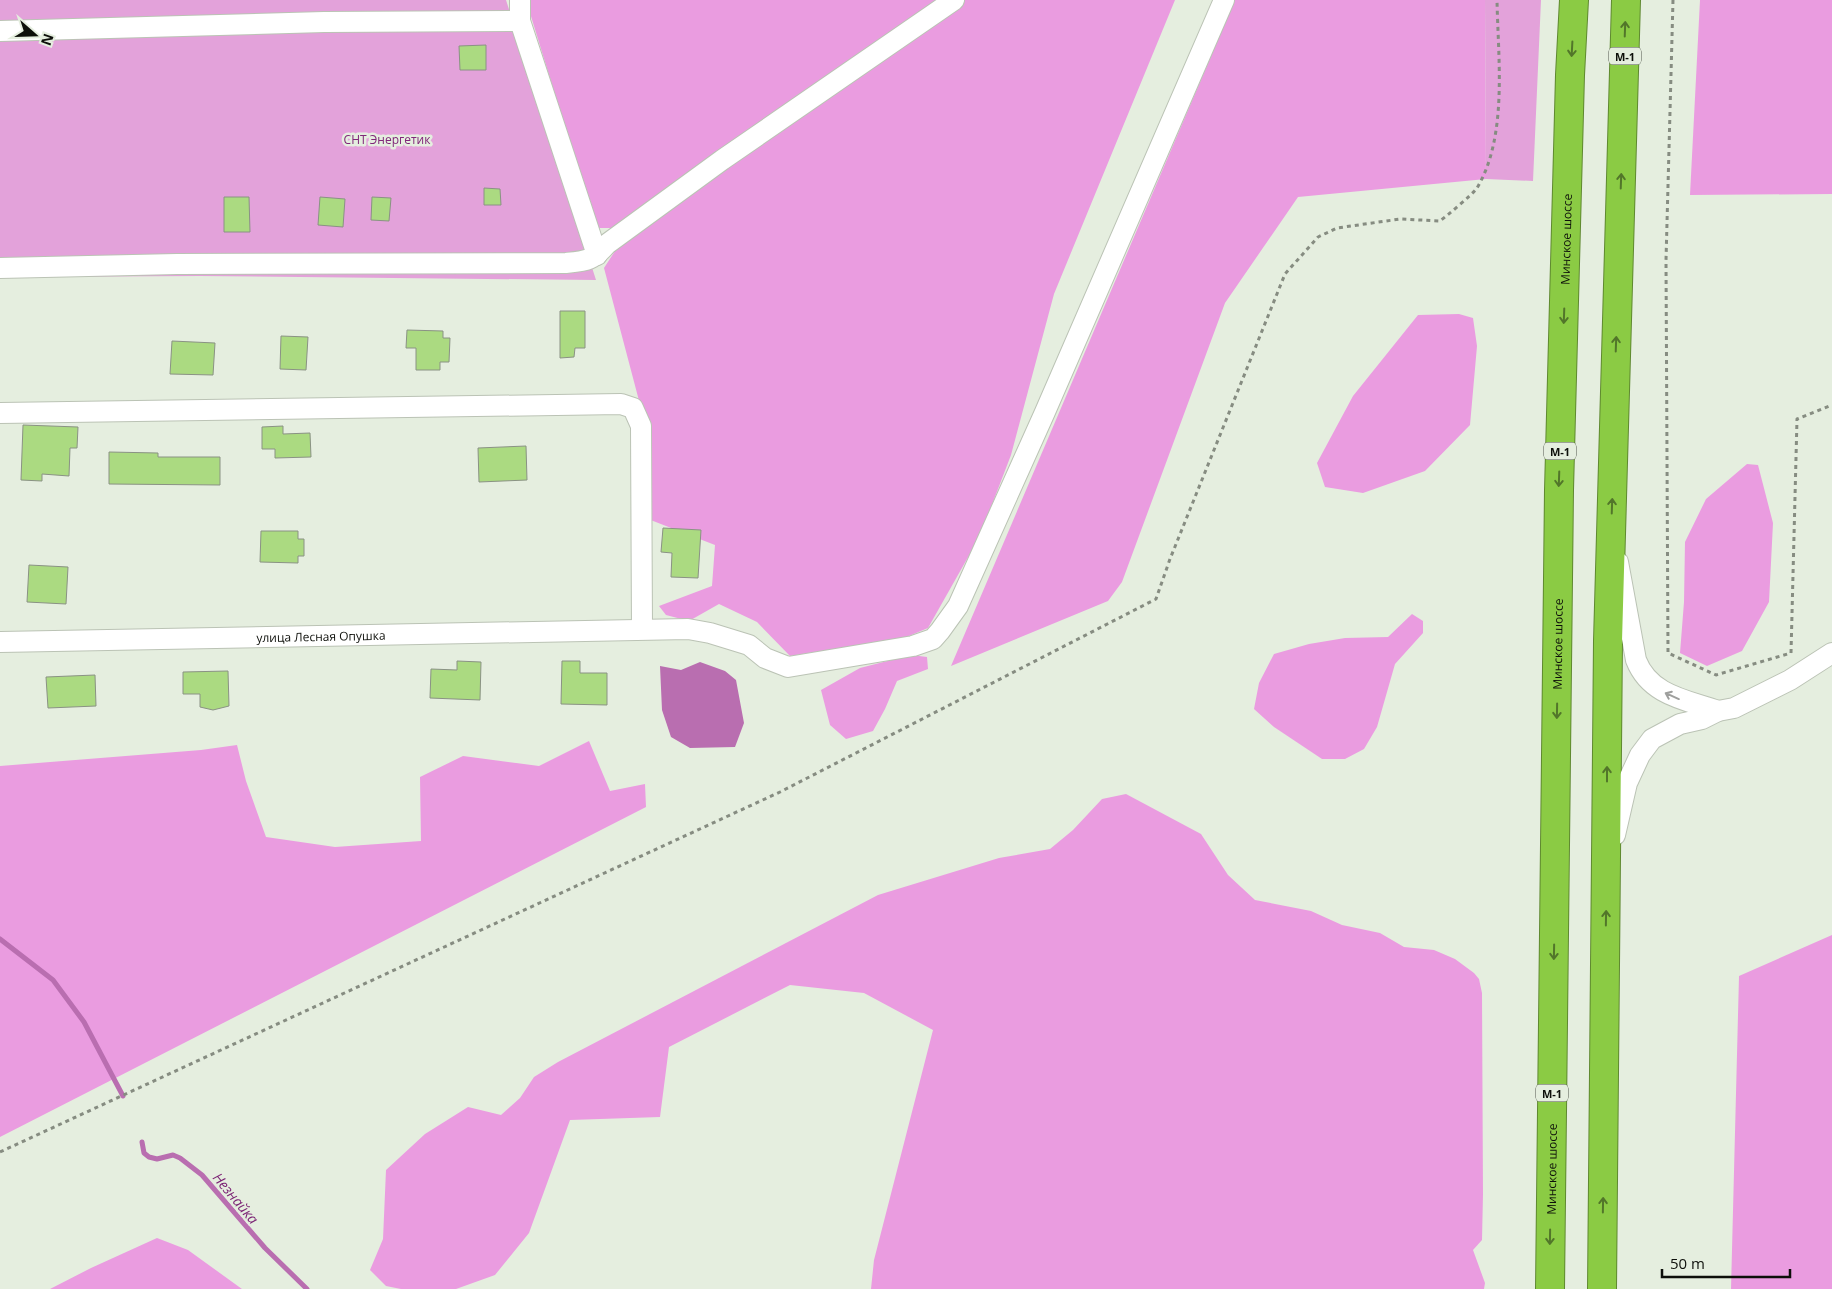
<svg xmlns="http://www.w3.org/2000/svg" width="1832" height="1289" viewBox="0 0 1832 1289" font-family="'Open Sans',sans-serif">
<style>
.green{fill:#e3a2da}
.forest{fill:#ea9ce0}
.water{fill:#b96eb0}
.lines{fill:none;stroke-linecap:round;stroke-linejoin:round}
.stream{stroke:#b96eb0;stroke-width:5}
.building{fill:#abda81;stroke:#8a9284}
.minor-casing{stroke:#bbc3b5;stroke-width:22}
.highway-casing{stroke:#5f8930;stroke-width:30}
.path{stroke:#868c81;stroke-width:3;stroke-dasharray:4 4;stroke-linecap:butt}
.minor{stroke:#fff;stroke-width:20}
.highway{stroke:#8bcb44;stroke-width:28}
.oneway{stroke:#52762a}
.oneway2{stroke:#9e9f9d}
.labels{text-anchor:middle;dominant-baseline:central;stroke-width:5;stroke-linejoin:round;paint-order:stroke}
.shield{fill:#e5eedf;stroke:#4e524a;stroke-width:1}
.shield-label{font-size:11px;font-weight:bold;fill:#0d0f0a}
.park-label{font-size:12px;fill:#802779;stroke:#e5eedf}
.street-label{font-size:12px;fill:#0d0f0a;stroke:#e5eedf}
.water-label{font-size:14px;font-style:italic;fill:#791f72;stroke:#e5eedf}
</style>
<rect width="100%" height="100%" fill="#e5eedf"/>
<path class="green" d="M0,0H506L596,280L200,276L0,277Z
M1485,0H1541L1533,181L1486,179Z"/>
<path class="forest" d="M526,0H1175L1054,294L1011,455L980,536L928,628L904,638L790,656L757,622L719,604L689,621L666,615L659,606L712,586L715,545L648,519L647,431L604,268L630,228H596Z
M1235,0H1485L1486,179L1298,197L1225,303L1122,582L1108,601L951,666Z
M1700,0H1832V194L1690,195Z
M1459,314L1473,318L1477,346L1470,425L1425,471L1363,493L1325,487L1317,463L1353,396L1418,315Z
M1747,464L1758,465L1773,523L1769,602L1742,651L1707,666L1680,653L1684,602L1685,542L1706,499Z
M1412,614L1423,621V633L1395,664L1377,727L1364,749L1345,759H1322L1274,727L1254,709L1259,683L1274,654L1309,644L1345,638L1388,637Z
M911,655L927,657L928,669L897,681L885,709L873,731L846,739L830,725L821,690L860,668Z
M589,741L610,791L645,784L646,807L0,1137V766L201,750L237,745L246,781L266,837L335,847L421,841L420,777L463,756L539,766Z
M1126,794L1201,834L1228,875L1255,900L1311,911L1342,925L1380,933L1404,947L1434,950L1455,959L1474,973L1479,979L1482,993L1483,1194L1482,1240L1473,1250L1485,1283L1484,1289H871L874,1260L933,1030L864,993L790,985L669,1047L660,1117L570,1120L529,1233L495,1275L456,1289H401L386,1286L370,1270L383,1239L386,1170L425,1134L468,1107L501,1115L520,1098L534,1077L558,1062L878,895L999,858L1050,849L1073,830L1102,799Z
M1832,935V1289H1731L1739,976Z
M157,1238L188,1250L242,1289H50L91,1268Z"/>
<path class="water" d="M700,662L725,671L736,680L744,723L735,747L690,748L671,737L662,710L660,666L681,670Z"/>
<g class="lines">
<path class="stream" d="M0,939L53,980L84,1022L123,1096
M142,1142L144,1153L149,1157L157,1159L173,1155L180,1158L202,1175L265,1248L307,1289"/>
</g>
<path class="building" d="M486,45V70H460L459,46Z
M484,188L500,189L501,205H484Z
M224,197H249L250,232H224Z
M320,197L345,199L343,227L318,225Z
M372,197L391,198L389,221L371,220Z
M560,311H585V348H575L574,357L560,358Z
M407,330L443,331V338H450L449,362H440V370H416V348H406Z
M281,336L308,337L306,370L280,369Z
M172,341L215,343L213,375L170,374Z
M23,425L78,427L77,448H70L69,476L42,474V481L21,480Z
M283,426V434L310,433L311,457L275,458V449H262V427Z
M526,446L527,480L479,482L478,448Z
M109,452L158,453V457H220V485L109,484Z
M663,528L701,530L698,578L671,577L672,553L661,552Z
M261,531H298V539H304V556H298V563L260,562Z
M29,565L68,567L66,604L27,602Z
M457,661L481,662L480,700L430,698L431,669L457,670Z
M562,661H580V673H607V705L561,704Z
M228,671L229,706L213,710L200,707V694H183V672Z
M95,675L96,706L48,708L46,677Z"/>
<g class="lines">
<defs>
<g id="minor">
<path d="M520,0V21L597,255"/>
<path d="M0,31L324,22L520,21"/>
<path d="M0,268L177,264L566,263C587,261 592,261 607,244L722,160L954,0"/>
<path d="M0,413L621,404L633,408L641,426L642,629"/>
<path d="M1618,562L1636,660C1650,696 1687,700 1718,711"/>
<path id="s1" d="M0,642L688,629L710,633L749,645L765,658L788,667L913,646L933,639L940,631L958,606L1045,412L1224,0"/>
<path d="M1615,835L1627,783L1640,755L1652,739L1680,724L1702,719L1718,711L1734,708L1790,680L1832,653"/>
</g>
<g id="highway">
<path id="s2" d="M1550,1289L1559,490L1570,75L1574,0"/>
<path d="M1602,1289L1608,641L1626,0"/>
</g>
</defs>
<use href="#minor" class="minor-casing"/>
<use href="#highway" class="highway-casing"/>
<path class="path" d="M1673,0L1666,260L1668,653L1716,675L1791,653
M1791,653L1797,419L1832,405
M0,1152L780,792L1156,599L1170,559L1285,274L1318,237L1337,228L1400,219L1440,221C1449,214 1472,195 1477,188C1508,136 1498,59 1497,0"/>
<use href="#minor" class="minor"/>
<use href="#highway" class="highway"/>
</g>
<defs><path id="oneway-shaft" d="M-6 0H5M1.5-3L5.5 0L1.5 3" fill="none" stroke-width="1.6" stroke-linecap="round" stroke-linejoin="round" transform="scale(1.25)"/></defs>
<g class="oneway">
<use href="#oneway-shaft" transform="translate(1625 29) rotate(-88)"/>
<use href="#oneway-shaft" transform="translate(1572 49) rotate(93)"/>
<use href="#oneway-shaft" transform="translate(1621 181) rotate(-88)"/>
<use href="#oneway-shaft" transform="translate(1564 316) rotate(92)"/>
<use href="#oneway-shaft" transform="translate(1616 344) rotate(-88)"/>
<use href="#oneway-shaft" transform="translate(1559 479) rotate(92)"/>
<use href="#oneway-shaft" transform="translate(1612 506) rotate(-88)"/>
<use href="#oneway-shaft" transform="translate(1557 711) rotate(91)"/>
<use href="#oneway-shaft" transform="translate(1607 774) rotate(-90)"/>
<use href="#oneway-shaft" transform="translate(1606 918) rotate(-89)"/>
<use href="#oneway-shaft" transform="translate(1554 952) rotate(91)"/>
<use href="#oneway-shaft" transform="translate(1603 1205) rotate(-89)"/>
<use href="#oneway-shaft" transform="translate(1550 1237) rotate(91)"/>
</g>
<use class="oneway2" href="#oneway-shaft" transform="translate(1672 696) rotate(-156)"/>
<g class="labels">
<g class="shield">
<rect x="1609" y="47.5" width="32" height="17" rx="4"/>
<rect x="1544" y="442.5" width="32" height="17" rx="4"/>
<rect x="1536" y="1084.5" width="32" height="17" rx="4"/>
</g>
<g class="shield-label">
<text x="1625" y="56">М-1</text>
<text x="1560" y="451">М-1</text>
<text x="1552" y="1093">М-1</text>
</g>
<g class="park-label">
<text x="387" y="139">СНТ Энергетик</text>
</g>
<g class="street-label">
<text stroke="none"><textPath href="#s2" startOffset="1050">Минское шоссе</textPath></text>
<text stroke="none"><textPath href="#s1" startOffset="321">улица Лесная Опушка</textPath></text>
<text stroke="none"><textPath href="#s2" startOffset="645">Минское шоссе</textPath></text>
<text stroke="none"><textPath href="#s2" startOffset="120">Минское шоссе</textPath></text>
</g>
<g class="water-label">
<text transform="translate(236 1198) rotate(50)">Незнайка</text>
</g>
</g>
<g transform="translate(35 35) rotate(110)" stroke="#e5eedf" stroke-width="4" paint-order="stroke">
<path d="M0-4L9 19L0 12L-9 19Z" fill="#0d0f0a"/>
<text y="-8" font-size="14" font-weight="bold" text-anchor="middle" fill="#0d0f0a">N</text>
</g>
<path d="M1662 1269v8h128v-8" fill="none" stroke="#0d0f0a" stroke-width="2.5"/>
<text x="1670" y="1269" font-size="15" fill="#0d0f0a" stroke="#e5eedf" stroke-width="4" paint-order="stroke">50 m</text>
</svg>
